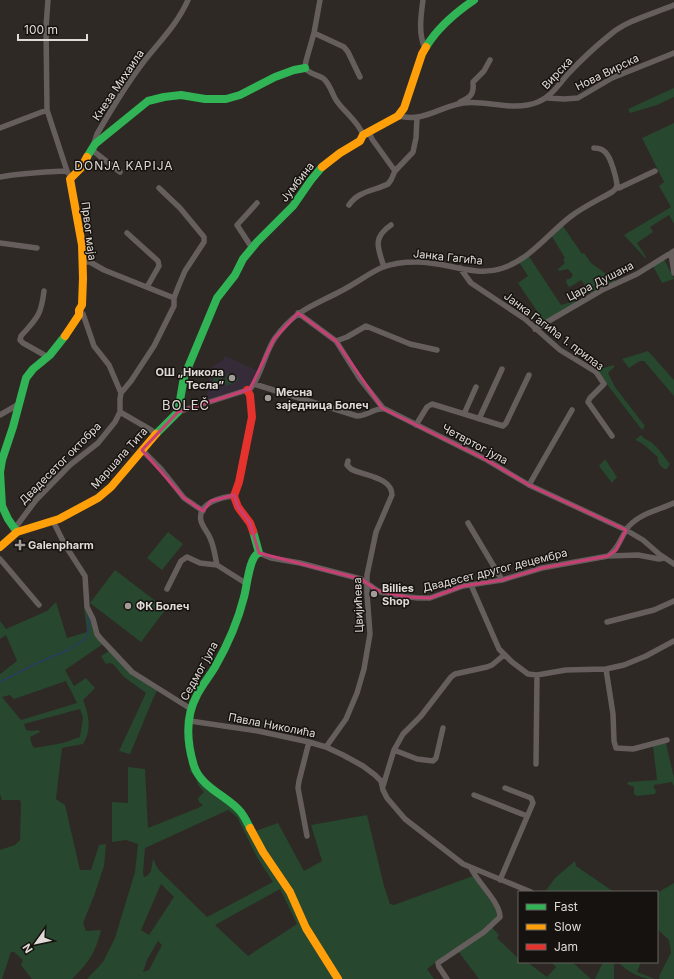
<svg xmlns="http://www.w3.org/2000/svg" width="674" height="979" viewBox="0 0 674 979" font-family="Inter,sans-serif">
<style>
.education{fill:#362c39}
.green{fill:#27472e;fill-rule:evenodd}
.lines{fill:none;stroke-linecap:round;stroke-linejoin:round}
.stream{stroke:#283d60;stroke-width:1.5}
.street{stroke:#655e5c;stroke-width:5.5}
.fast{stroke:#30b455;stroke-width:8}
.slow{stroke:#ff9f0a;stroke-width:8}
.jam{stroke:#e5322d;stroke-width:8}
.marked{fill:none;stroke:#c83f74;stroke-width:3;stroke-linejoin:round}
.poi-dot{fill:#a29c98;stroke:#16120f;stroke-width:1.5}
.labels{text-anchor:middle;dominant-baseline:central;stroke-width:3;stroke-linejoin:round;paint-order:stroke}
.street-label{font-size:11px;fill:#e0dad6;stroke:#16120f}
.poi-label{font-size:11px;font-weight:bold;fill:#e0dad6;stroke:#16120f;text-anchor:start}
.neighbourhood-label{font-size:12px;letter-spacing:1px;fill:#e0dad6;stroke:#16120f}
.quarter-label{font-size:13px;letter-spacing:1px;fill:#e0dad6;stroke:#16120f}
</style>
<rect width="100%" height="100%" fill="#2e2924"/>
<path class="education" d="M225,356L258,371L254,381L248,387L206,400L211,370L213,366L222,361Z"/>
<path class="green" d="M674,88V97L657,105L630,113L628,109Z
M674,123V224L669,215L650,227L653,232L637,243L646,257L645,258L624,235L671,207L659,186L664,182L642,138Z
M563,226L582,254L584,253L591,263L620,284L593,297L581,280L570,287L568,286L566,282L567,279H570L573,275L568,269L559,271L558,269L565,263L563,259L565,258L551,235Z
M528,255L561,305L578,300L581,304L545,323L518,283L528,276L519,262Z
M664,259L674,279L662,283L653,266Z
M648,351L674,380V396L644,361H640L629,368L622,359Z
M614,365V367L608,373L615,387L645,426L642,430L596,370Z
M218,369L225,372L219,386L212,383Z
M228,373L239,378L237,381L226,386L224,381Z
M641,435C644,439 648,440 651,442C659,448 664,457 670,464L667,469H664C660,465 657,463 658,457C650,451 644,443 635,440Z
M605,459L617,477L612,483L599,466Z
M168,532L183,544L162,570L147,558Z
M115,570L166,609L141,642L90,603Z
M56,602L67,638L87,632L84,608L86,607L103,644L65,670L74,686L86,678L95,688L83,700C89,714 92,731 83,744L62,748L56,799L65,805L80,870H91L99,845L106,844L104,866L94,896L83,923L86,931L101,930C95,954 89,962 72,979H32L21,965L23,960L14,952H11L2,979H0V850L15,845L20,840L21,804L20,800H2L0,794V674L17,661L6,635L0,639V621L6,629L47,611ZM66,681L77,703L21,720L2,697L10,695L14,699ZM80,709L83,717L80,737L63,743L34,748L32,745L30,737L40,732L38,730L32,731L26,730L24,724Z
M109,651L157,691L153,699L130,754L119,751L146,693L124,677L113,664L109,663L106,664L101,656Z
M666,743L674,778V787L672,782L654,785V788L656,791L655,794L637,796L634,794V787L627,784L628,782L657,780L653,746Z
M128,767L145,769L148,828L198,808L203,805L199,802L198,798L204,792L198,785L196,778L189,770L193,768L239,813L250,833L278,823L304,871L322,861L311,825L367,815L384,886L390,904L394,905L473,876L494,906L498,915L490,925L499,935L497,938L519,959V962H522L524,964L527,962L547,977L556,967L551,962H572L591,979H479L458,951L446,954L427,969L434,979H87L103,962L115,938L135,872L138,844L126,840L112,842V802L128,803ZM228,810L237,817L258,859L273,882L207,917L158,869L153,859L151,871L147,876L144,877L143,873L145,848ZM161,884L174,897L149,935L141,930ZM280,889L297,924L248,956L215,925ZM158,941L162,945L149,970L143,972L147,960Z
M575,861L576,866L614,892H545L555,878Z
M674,883V979H659L660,974L671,953L669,940L657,929V893Z
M603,962H615L614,965V979H595Z
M617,962H641L637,972L655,979C638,979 630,972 617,962Z"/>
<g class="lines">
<path class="stream" d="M0,682L35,664L68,650L86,638L90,620L87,616"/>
<path class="street" d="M48,0L46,27L47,110L67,171
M320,0L314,33L306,61L305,68C310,75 318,74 324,79C330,85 332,93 336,100C344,112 358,121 363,135
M423,0C421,15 418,34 425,48
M314,33L344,47L348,52L360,77
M547,98L564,99L578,98L612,78L674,53
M460,102C472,97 474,93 473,82L484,71L490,60
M398,116C426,122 438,107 463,103C488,100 513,112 538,102C551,97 559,84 568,74C581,60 596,46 611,34C628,20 653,14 674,5
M0,128L47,110
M369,132L372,139L395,171
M95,144V140L97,134C111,110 125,86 142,64C158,43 177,25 188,0
M92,150L120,172
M0,177C22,173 45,172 67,171L68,173
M616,188H619L655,171
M349,205C358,191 374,191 388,184L391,180L395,171L413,152L416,138L417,117
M127,233L158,261L159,266L147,287
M0,243L37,248
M252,248L237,225L257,203
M671,253L674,273
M82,262H90L104,270L174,298
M384,267C378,248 372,238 391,225
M460,268L471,283L525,319L560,350L596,372L604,384L590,398L588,402L612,436
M44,291C41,316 37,318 21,336L20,340L23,343L48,357
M79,310L83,314L94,346L109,365L121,393
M298,313L336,341L360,379L383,408
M535,329L602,290L637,274L674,251
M336,341L347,337L366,326L410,344L437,350
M254,384L357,416C367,416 376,407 385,409L485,459L529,485L626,530L643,540L659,554L674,564
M120,412L151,430L156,434
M178,412L250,389C260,379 265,352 275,338C295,310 313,306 341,291C355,284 369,273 383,267C394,263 405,262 416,262C445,261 474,278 503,268C530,259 548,234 570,217C583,207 598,200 612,192C615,190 617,188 617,184C616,177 611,158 606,153C603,149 599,148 594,148
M464,414L476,387
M0,415L19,404
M479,419L502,369
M416,425L427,407L432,404L503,426L506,423L529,375
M142,450L161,469L184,498L203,511
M529,485L572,410
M53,521L65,545L85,576L87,607L93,619L97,634L100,638L132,672L191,709
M468,523L502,580
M15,528L36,500L70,465L98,443L115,422L120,412V399L121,393L131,381L154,346L174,306V298L179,285L185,271L204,242V237L180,208L159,188
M259,553L271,558L300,563L361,579L378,591L391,595L418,598H430L463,586L502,580L542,568L608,556C619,549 621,536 629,526C641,513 659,510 674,503
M608,556L638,555L659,559L664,558
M0,559L39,605
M217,565C215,556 214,546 210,538C208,532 203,528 201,521C197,503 221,497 234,496
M471,585L499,649L512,662L528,674L537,675L566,670L606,669L624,665L646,656L674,641
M167,589L181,561L187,557L200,563L217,565L247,584
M607,622L654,610L674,601
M606,669L613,714L614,741L616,748L633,749L667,740
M190,721L258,731L309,742L326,747L343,755L363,766L375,775L381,781L383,790L387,798L405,819L463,864L531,892
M326,747L346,719L357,693L364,669L370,634L367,594V575L376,532L392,495C392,477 364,476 351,469L347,465L348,461
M394,750L417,759L433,761L436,758L443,728
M536,764L537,675
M383,786L394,750L403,734L421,716L451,677L455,674L487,667L492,665L504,655
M474,795L527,816
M307,836L298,788L299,781L309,742
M500,880L533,803L531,798L505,788
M447,979L439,967L438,963L484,932L500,917C500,902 477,882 471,868"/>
<path class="fast" d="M426,47C438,27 455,13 474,0
M87,157L95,144L148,101L164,97L181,95L205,99H226L240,95L275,77L294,70L305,68
M156,434L178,412L184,377L217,298L235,275L243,259L257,242L293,206L311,180L322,167
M17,532L8,519L2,506L0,472L2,460L13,427L26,378L33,369L50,355L65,336
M250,828C247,822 244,815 239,810C225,795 201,787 194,766C187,743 185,717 197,695C202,685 209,677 215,667C227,646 238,621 244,597C247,587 249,556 259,553L253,531"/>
<path class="slow" d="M322,167L340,153L360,141L363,135L398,116L404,108L422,54L426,47
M65,336L79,315V310L82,305L83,278L82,245L70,179L81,168L87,157
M0,547L17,532L59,519L98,498L111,487L156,434
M250,828L263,852L290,892L306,928L338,979"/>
<path class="jam" d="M247,390L250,395L252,417L239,482L234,496L238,507L250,523L253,531"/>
</g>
<path class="marked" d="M298,313L336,341L382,408L485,459L529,485L626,530L616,550L608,556L542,568L502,580L463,586L430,598L407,597L378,591L361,579L259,553L250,523L238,507L234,495L211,501L203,511L184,498L142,450L178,412L250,389L274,339Z"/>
<g class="poi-dot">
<circle cx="232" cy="378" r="4"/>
<circle cx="268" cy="398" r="4"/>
<path d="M18 539h4v4h4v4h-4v4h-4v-4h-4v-4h4z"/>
<circle cx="374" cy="594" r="4"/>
<circle cx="128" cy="606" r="4"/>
</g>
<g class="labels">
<g class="street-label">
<text transform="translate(607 72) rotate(-26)">Нова Вирска</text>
<text transform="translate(557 73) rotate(-47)">Вирска</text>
<text transform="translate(118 85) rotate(-56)">Кнеза Михаила</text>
<text transform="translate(297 182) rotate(-52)">Јумбина</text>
<text transform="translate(89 231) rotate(83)">Првог маја</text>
<text transform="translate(448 257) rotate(6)">Јанка Гагића</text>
<text transform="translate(600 281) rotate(-27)">Цара Душана</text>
<text transform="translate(554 331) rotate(37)">Јанка Гагића 1. прилаз</text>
<text transform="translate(475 444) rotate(28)">Четвртог јула</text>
<text transform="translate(119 458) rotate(-48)">Маршала Тита</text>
<text transform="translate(60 463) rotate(-45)">Двадесетог октобра</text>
<text transform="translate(495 570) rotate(-14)">Двадесет другог децембра</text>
<text transform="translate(358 605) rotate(-92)">Цвијићева</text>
<text transform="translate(199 671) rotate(-61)">Седмог јула</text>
<text transform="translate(272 725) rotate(11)">Павла Николића</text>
</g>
<g class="poi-label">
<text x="224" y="372" text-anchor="end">ОШ „Никола<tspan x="224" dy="13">Тесла”</tspan></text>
<text x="276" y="392">Месна<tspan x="276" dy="13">заједница Болеч</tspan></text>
<text x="28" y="545">Galenpharm</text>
<text x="382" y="588">Billies<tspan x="382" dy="13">Shop</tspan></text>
<text x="136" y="606">ФК Болеч</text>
</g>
<g class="neighbourhood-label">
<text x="124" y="165">DONJA KAPIJA</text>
</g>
<g class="quarter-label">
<text x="186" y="405">BOLEČ</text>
</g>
</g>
<rect x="518" y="891" width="140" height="72" fill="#16120f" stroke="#67625f"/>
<rect x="526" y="904" width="20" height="6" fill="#30b455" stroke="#67625f"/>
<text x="554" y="911" font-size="12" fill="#e0dad6">Fast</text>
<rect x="526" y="924" width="20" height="6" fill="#ff9f0a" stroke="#67625f"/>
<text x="554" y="931" font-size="12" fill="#e0dad6">Slow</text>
<rect x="526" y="944" width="20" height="6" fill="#e5322d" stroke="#67625f"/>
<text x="554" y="951" font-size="12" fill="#e0dad6">Jam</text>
<g transform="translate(36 943) rotate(237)" stroke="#16120f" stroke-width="3" paint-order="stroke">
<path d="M0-3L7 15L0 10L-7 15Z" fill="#e0dad6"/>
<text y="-6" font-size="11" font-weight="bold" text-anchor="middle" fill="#e0dad6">N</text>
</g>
<path d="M18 34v6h69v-6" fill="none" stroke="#e0dad6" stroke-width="2"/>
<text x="24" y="34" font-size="12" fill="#e0dad6" stroke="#16120f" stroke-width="3" paint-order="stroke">100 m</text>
</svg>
